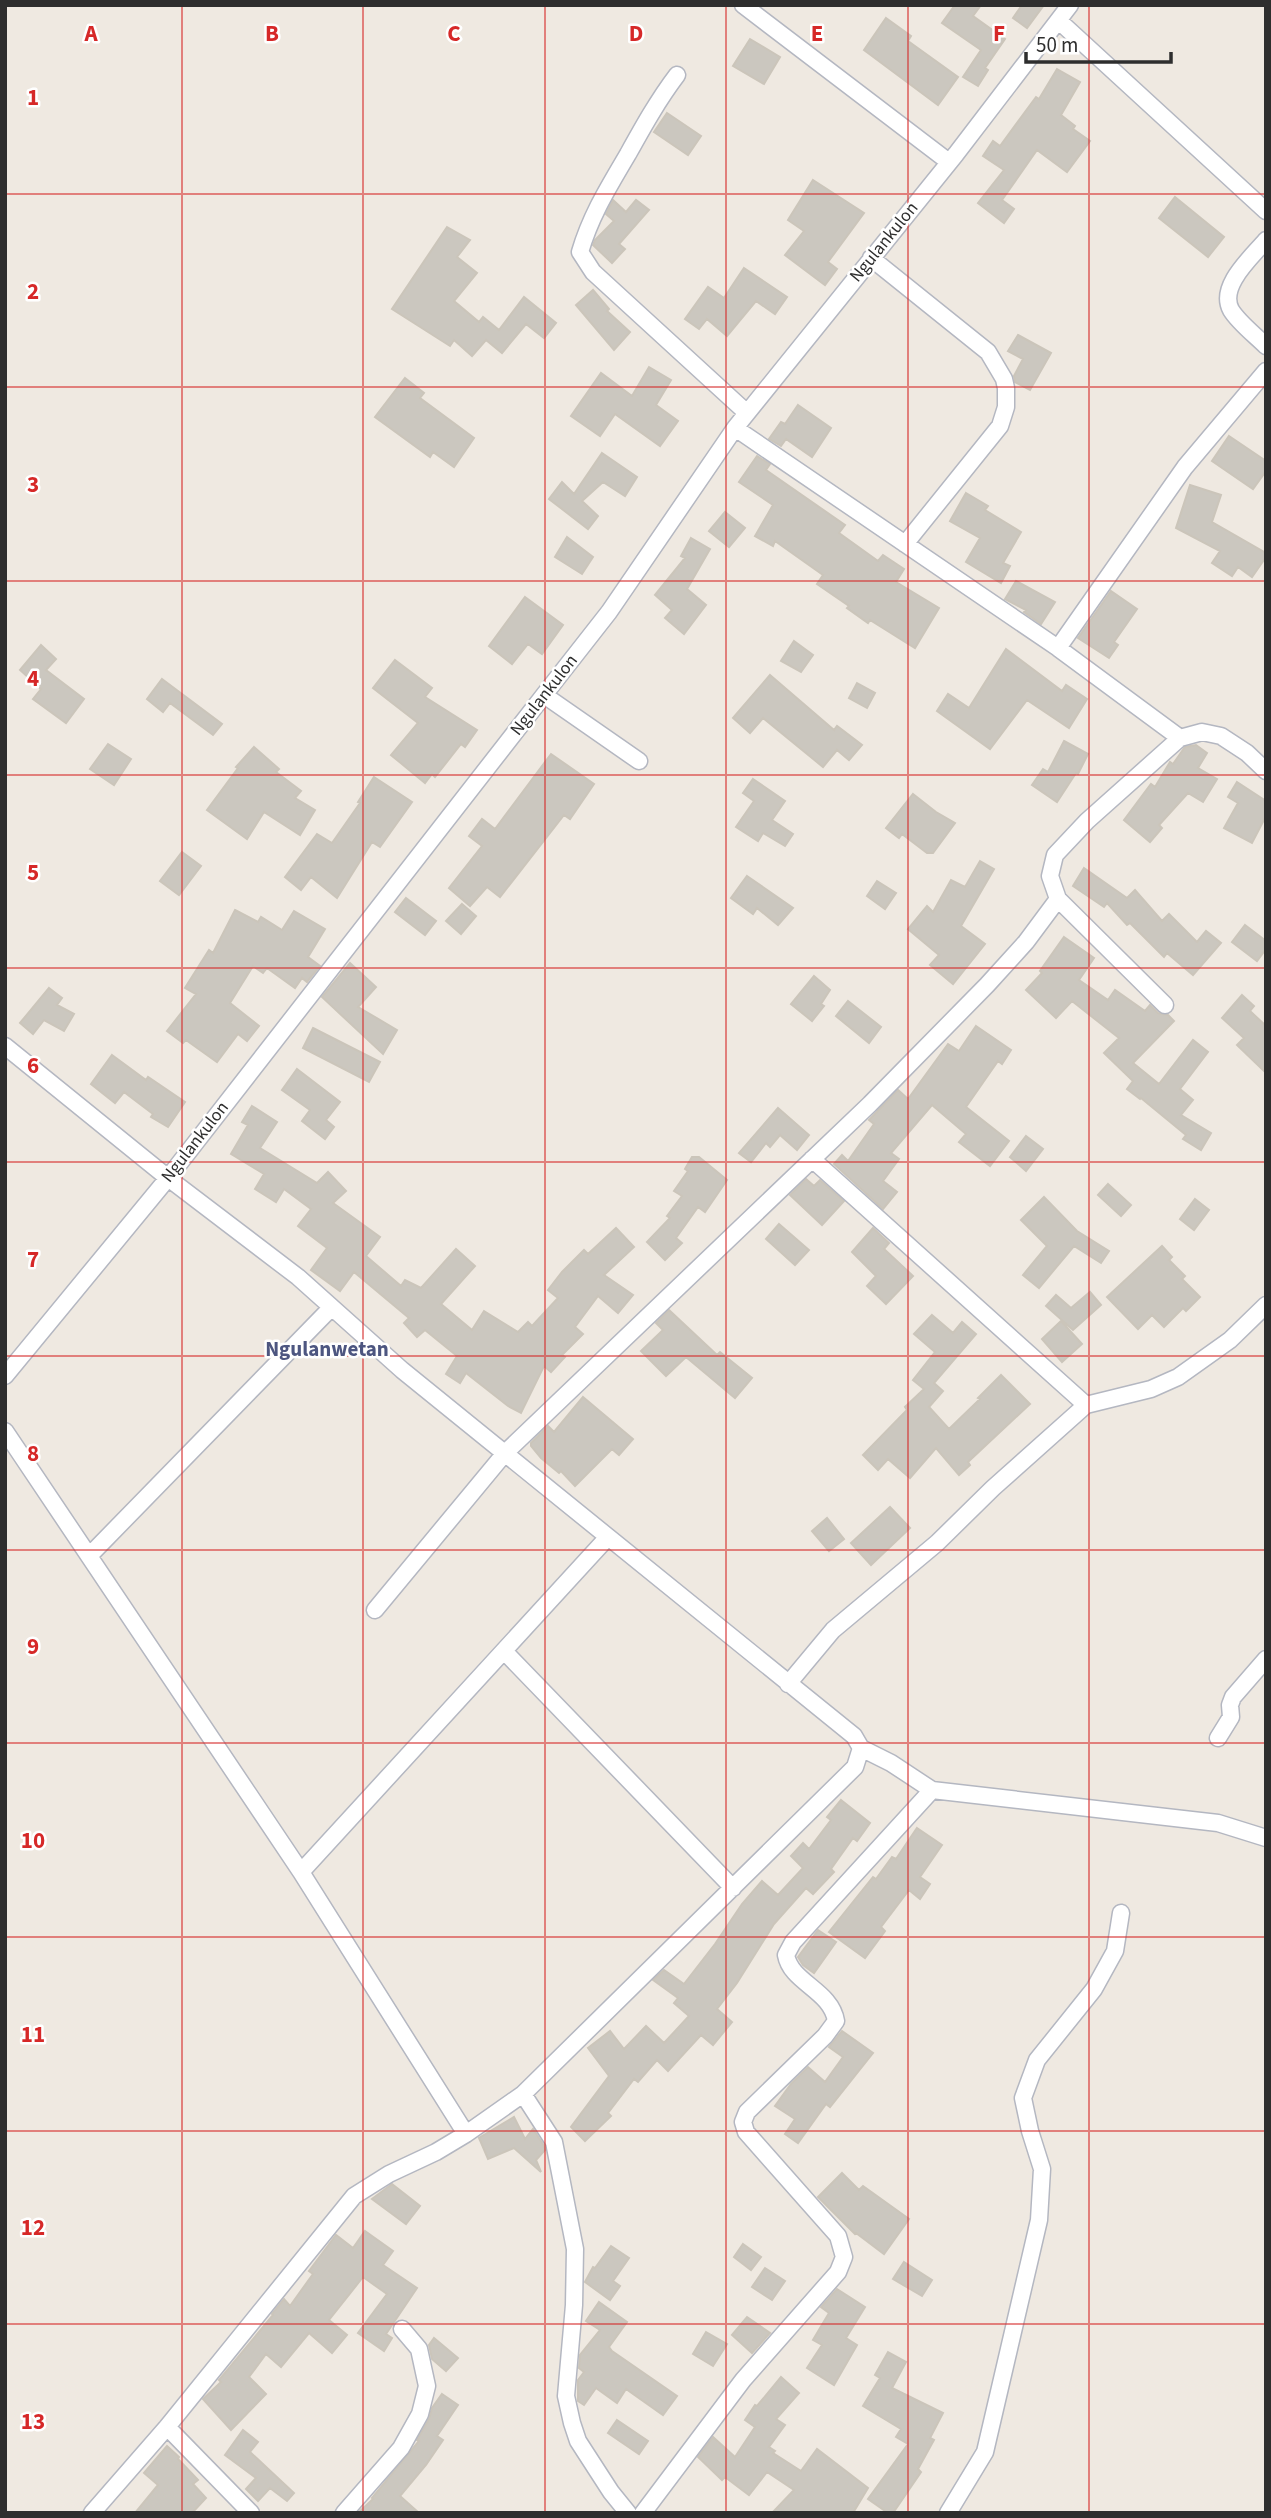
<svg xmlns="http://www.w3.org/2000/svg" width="1271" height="2518" viewBox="0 0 1271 2518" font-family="'Source Sans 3',sans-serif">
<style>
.building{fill:#cbc7bf;stroke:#cbc5ba;stroke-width:2}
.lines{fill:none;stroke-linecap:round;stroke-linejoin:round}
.minor-casing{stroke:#b4b7c1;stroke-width:19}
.minor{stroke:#fff;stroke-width:16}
.grid{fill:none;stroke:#d62828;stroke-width:2;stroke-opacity:0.55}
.labels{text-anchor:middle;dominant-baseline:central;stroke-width:5;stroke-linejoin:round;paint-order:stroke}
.street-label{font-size:18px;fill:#2e2e2e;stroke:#fff}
.quarter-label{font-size:21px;font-weight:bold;fill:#4d5680;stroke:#fff}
.grid-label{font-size:23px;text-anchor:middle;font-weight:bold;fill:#d62828;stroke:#fff;stroke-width:5;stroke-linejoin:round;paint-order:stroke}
</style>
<rect width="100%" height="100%" fill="#efe9e1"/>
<path class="building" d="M955,5H981L973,16L1005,39L985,68L988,70L978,86L963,77L981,50L942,23Z
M1022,5H1044L1027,28L1013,18Z
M886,18L911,36L908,41L958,77L938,105L864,50Z
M750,39L780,57L764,84L733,66Z
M1057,69L1080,82L1061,115L1075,126L1073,129L1090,141L1067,172L1037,150L1002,200L1014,209L1004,223L978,203L1004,170L983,156L993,141L1000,146L1036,97L1039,99Z
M667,113L701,136L688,155L654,132Z
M813,180L864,213L828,262L837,269L825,285L785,255L804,231L788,220Z
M1175,197L1224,237L1208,257L1159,218Z
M613,200L626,212L636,200L649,210L619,244L625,249L612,263L593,245L595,240L614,221L606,214Z
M447,227L470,240L457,257L477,273L454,301L479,322L483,317L499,330L524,297L556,323L544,338L526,324L502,353L486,340L472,356L454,340L450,346L392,309Z
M744,268L787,297L775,314L756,301L727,336L707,319L699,329L685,319L708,287L724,298Z
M593,290L609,309L607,311L630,332L614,350L576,305Z
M1018,335L1051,353L1030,390L1015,382L1014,376L1023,359L1008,351Z
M649,367L671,380L656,405L678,421L660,446L615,414L600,436L571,416L601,373L632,396Z
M405,378L424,393L420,398L474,438L454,467L433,452L430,457L375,417Z
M798,405L831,428L812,457L786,439L781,446L769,439L781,422L785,424Z
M1229,436L1266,461V471L1253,489L1212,461Z
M602,453L637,477L625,496L603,482L582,501L598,516L588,529L549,499L562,482L574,494Z
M757,456L770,464L766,470L845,525L839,533L878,561L883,555L904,569L896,582L939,608L915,648L870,620L868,623L847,608L849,606L817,584L823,575L775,541L773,546L755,536L773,505L739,482Z
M1190,485L1221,495L1212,522L1266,553V557L1252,577L1238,567L1232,576L1212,563L1220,551L1176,528Z
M966,493L988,506L985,510L1021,532L1003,563L1010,566L1001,583L966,562L980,538L950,521Z
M725,512L745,528L729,547L709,531Z
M567,537L593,557L582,574L555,557Z
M691,538L710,549L687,589L706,605L684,634L665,618L672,610L655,595L685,558L681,556Z
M1016,581L1055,602L1041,624L1024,612L1026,610L1005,599Z
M1111,591L1137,609L1114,642L1118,645L1109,658L1078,638Z
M525,597L563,625L542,654L528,644L512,664L489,646Z
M794,641L813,655L801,672L781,661Z
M41,645L56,659L46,670L84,699L66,723L33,699L41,689L20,670Z
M1006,649L1062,691L1066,685L1087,699L1069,728L1027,700L990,749L937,711L948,694L969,708Z
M395,660L432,688L425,697L477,730L465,747L461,744L435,777L432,774L425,783L391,755L418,723L373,688Z
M770,675L834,730L837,726L862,745L849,760L837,750L823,767L763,718L750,733L733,718Z
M162,679L222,724L213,735L170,703L163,712L147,699Z
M857,683L875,693L867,708L849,698Z
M1064,741L1088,754L1078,774L1076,773L1057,802L1032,785L1043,769L1048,772Z
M108,744L131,759L114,785L90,769Z
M1196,745L1207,753L1198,768L1217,779L1203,802L1188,793L1159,825L1162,828L1150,842L1124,820L1151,784L1155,787L1170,762L1173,764L1185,747Z
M254,747L279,769L276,772L301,791L295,798L315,810L300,835L264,812L247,839L207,810L238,768L236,767Z
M551,754L594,784L570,819L564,815L500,897L487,887L470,906L449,888L482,846L469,836L482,819L495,829Z
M374,777L412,802L380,847L372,842L337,898L311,877L301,890L285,877L317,834L332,843L360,803L358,802Z
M753,779L785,801L772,820L793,834L785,846L763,833L758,841L736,827L754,801L743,793Z
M1237,782L1266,801V816L1252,843L1224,828L1238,803L1228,797Z
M913,794L936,812L955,823L933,853H927L902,834L899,838L886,828Z
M182,852L201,866L179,895L160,881Z
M980,861L994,869L961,926L985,944L953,984L930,965L939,955L908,929L927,906L933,912L951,880L965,887Z
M1084,868L1127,898L1135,890L1162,921L1169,914L1197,942L1206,931L1221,943L1193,975L1167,953L1164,957L1130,923L1127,925L1107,903L1104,907L1073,886Z
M747,876L793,908L778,925L757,908L753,914L731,898Z
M877,881L896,893L885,909L867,896Z
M406,898L436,921L425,935L395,912Z
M462,904L476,916L461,934L446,921Z
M235,910L258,922L261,917L282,930L294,911L325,929L308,957L320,966L307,982L302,978L295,988L267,968L263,973L253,966L230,1003L259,1026L247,1041L238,1034L217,1062L186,1040L183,1043L167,1031L196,994L185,988L209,950L213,953Z
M1245,925L1266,941V949L1257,961L1232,942Z
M1064,937L1094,958L1079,980L1108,1000L1115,990L1145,1011L1150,1005L1158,1013L1168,1015L1174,1021L1133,1063L1159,1084L1193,1040L1208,1052L1180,1089L1193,1100L1181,1115L1211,1133L1201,1150L1183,1139L1186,1135L1141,1098L1140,1099L1127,1089L1133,1081L1104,1053L1119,1038L1072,1001L1056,1018L1026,990L1042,973L1040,971Z
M350,963L376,987L358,1007L397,1030L383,1054L322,997Z
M814,976L830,990L821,1004L824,1006L812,1021L791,1004Z
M49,988L62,998L57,1005L74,1014L64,1031L44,1020L33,1034L20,1023Z
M1242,995L1254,1006L1250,1011L1266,1026V1073L1237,1045L1244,1038L1222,1018Z
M848,1001L881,1027L869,1043L836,1016Z
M976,1026L1011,1050L1002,1064L998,1061L966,1107L1009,1141L990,1166L959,1142L966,1134L932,1105L891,1153L899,1159L883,1181L897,1192L883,1209L834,1164L842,1155L848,1161L874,1124L869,1120L898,1090L908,1099L948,1044L959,1051Z
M313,1028L380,1062L369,1082L303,1048Z
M112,1055L146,1080L148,1077L185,1102L168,1127L151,1117L153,1114L124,1092L115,1103L91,1084Z
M297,1069L340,1102L326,1120L334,1127L325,1139L302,1121L310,1110L282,1090Z
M252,1106L277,1122L260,1148L317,1183L328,1172L346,1191L333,1203L380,1237L366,1256L401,1286L405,1280L421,1288L456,1249L475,1266L441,1304L472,1330L484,1311L518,1332L528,1322L532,1326L558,1298L548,1290L562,1272L584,1250L588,1254L616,1228L634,1247L604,1275L633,1295L618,1313L598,1296L575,1327L583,1334L562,1355L565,1357L551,1372L544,1366L521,1413L508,1406L466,1373L460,1383L446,1374L457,1356L425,1330L417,1337L404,1323L409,1318L354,1272L340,1291L311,1270L327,1248L298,1226L311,1209L284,1189L276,1202L255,1189L264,1174L231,1154L248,1125L242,1122Z
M778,1108L809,1135L797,1150L780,1135L770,1147L766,1143L751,1162L739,1153Z
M1026,1136L1043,1149L1026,1171L1010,1157Z
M692,1157H699L727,1180L705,1212L698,1207L676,1238L682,1243L665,1260L647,1242L670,1218L667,1216L682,1196L674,1191L688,1171L685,1169Z
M806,1179L814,1186L820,1180L844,1201L822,1225L790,1195Z
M1108,1184L1131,1205L1121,1216L1098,1195Z
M1044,1197L1077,1231L1109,1251L1101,1263L1074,1246L1039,1288L1023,1275L1047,1246L1021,1220Z
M1195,1199L1209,1210L1194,1230L1180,1219Z
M779,1224L809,1250L795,1265L766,1239Z
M873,1228L889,1243L884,1249L913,1276L886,1304L867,1286L876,1276L852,1252Z
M1162,1246L1172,1257L1169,1260L1185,1276L1182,1279L1200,1297L1186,1311L1183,1308L1164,1327L1152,1315L1138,1329L1107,1297Z
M1090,1292L1101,1305L1073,1330L1046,1306L1056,1295L1071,1308Z
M669,1310L717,1355L720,1352L752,1378L735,1398L686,1357L666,1376L641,1351L663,1330L656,1323Z
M932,1315L953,1333L962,1322L976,1334L934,1383L943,1391L929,1407L949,1429L980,1399L978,1398L1001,1375L1030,1404L968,1462L970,1465L959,1475L936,1448L910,1478L888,1459L878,1470L863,1455L907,1410L905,1407L924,1389L913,1380L935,1352L914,1334Z
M1061,1321L1082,1344L1062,1362L1042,1339Z
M583,1397L633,1439L619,1455L612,1449L575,1486L561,1471L559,1473L541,1458L531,1446V1443L548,1426L554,1432Z
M890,1507L910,1528L871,1565L851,1543Z
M827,1518L844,1539L829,1551L812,1531Z
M841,1800L870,1823L857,1841L853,1838L831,1869L834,1872L813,1894L806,1888L774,1924L737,1983L717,2009L732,2022L713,2045L701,2035L668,2071L657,2060L638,2082L634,2079L608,2113L611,2116L585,2141L571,2127L609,2076L588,2048L610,2031L624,2049L646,2026L664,2043L689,2016L674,2003L678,1998L653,1980L664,1970L684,1984L715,1944L742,1904L762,1881L778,1895L803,1868L791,1856L803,1843L809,1849L831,1820L827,1817Z
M917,1828L942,1845L920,1877L930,1884L920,1899L909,1890L881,1927L885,1931L865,1958L829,1932L873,1877L876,1879L892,1857L896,1859Z
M818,1930L836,1942L814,1973L803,1965L798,1957Z
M842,2031L873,2053L830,2107L826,2104L798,2143L785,2134L795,2119L775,2106L791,2084L808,2067L825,2082L843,2057L829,2047Z
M514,2117L525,2139L533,2129L544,2146L545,2150L536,2160L541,2172L514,2148L488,2159L479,2138Z
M842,2173L859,2190L863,2186L909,2219L884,2254L856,2233L855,2234L818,2197Z
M392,2184L420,2206L406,2224L372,2199Z
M365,2231L393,2251L383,2265L417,2288L386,2334L392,2338L384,2351L358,2333L387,2294L363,2277L329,2320L347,2335L332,2353L309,2333L281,2367L266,2354L249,2377L266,2394L231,2430L203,2399L221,2382L219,2380L273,2315L272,2314L284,2299L290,2306L313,2274L309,2271L336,2235L353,2248Z
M743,2244L761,2257L751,2270L734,2257Z
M611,2246L629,2258L613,2281L620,2286L610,2300L585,2282L593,2267L595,2268Z
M904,2262L932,2280L922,2296L893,2279Z
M765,2268L785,2281L772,2300L752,2287Z
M837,2289L865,2307L846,2338L857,2345L834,2385L807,2368L822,2345L813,2340L829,2313L821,2307Z
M599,2302L627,2322L609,2347L612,2351L677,2396L663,2415L626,2389L617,2403L596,2388L584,2405L578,2401V2380L584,2372L579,2368L580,2355L600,2330L586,2321Z
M747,2317L770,2333L752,2353L732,2335Z
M706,2332L727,2344L713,2366L693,2354Z
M434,2338L458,2358L446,2371L432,2359L429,2345Z
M888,2352L906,2362L892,2388L943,2413L930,2438L934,2440L918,2469L921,2472L893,2513H888L868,2499L908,2444L896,2437L901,2429L863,2406L880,2378L875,2375Z
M781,2377L799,2393L776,2419L785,2425L769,2447L775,2451L773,2453L801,2471L817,2449L868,2488L853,2513H772L794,2490L767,2472L749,2495L725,2477L722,2480L698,2457L713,2437L735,2457L755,2427L745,2420L755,2405L757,2406Z
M442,2394L458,2405L437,2436L443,2440L426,2465L400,2496L419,2513H358L373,2499L372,2498L419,2441L417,2440L429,2419L432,2408Z
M617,2420L648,2441L639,2454L608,2433Z
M243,2430L258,2442L250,2452L294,2493L287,2501L270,2488L258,2501L246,2489L256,2478L225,2455Z
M167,2446L179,2457L178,2459L198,2480L193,2484L206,2498L192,2513H135L158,2485L144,2473Z"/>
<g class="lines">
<defs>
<path id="minor" d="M743,5L949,162
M1059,21L1266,211
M677,75C658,100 643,127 628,154C608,188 591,215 580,252L593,272L747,413
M1266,240C1252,257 1218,286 1231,310C1239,323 1255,335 1266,346
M871,258L988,352L1004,379L1006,388V407L1000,426L905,544
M735,428L1058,648L1180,738
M1058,648L1185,467L1266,371
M544,695L639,761
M1058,899L1165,1005
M5,1046L168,1178L298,1277L402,1370L854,1736L861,1748L855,1767L523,2094L466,2134L436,2152L389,2174L354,2196L167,2427L92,2513
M812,1159L1086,1405
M5,1376L168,1178L544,695L609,612L735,428L956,154L1070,5
M5,1431L301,1872
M89,1556L331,1308
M375,1610L505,1453L870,1104L987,985L1026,942L1058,899L1050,876L1055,855L1087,821L1180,738L1202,732L1221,736L1247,753L1266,771
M504,1651L733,1888
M788,1684L833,1630L937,1543L993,1488L1086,1405L1151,1389L1178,1377L1230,1340L1266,1305
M1218,1738L1231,1717L1230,1705L1233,1697L1266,1659
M932,1790L1218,1823L1266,1838
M523,2094L554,2142L575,2249L574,2305L566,2396L572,2423L578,2441L611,2492L628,2513
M466,2134L301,1872L608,1537
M167,2427L251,2513
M344,2513L401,2448L420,2414L427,2386L419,2349L402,2329
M643,2513L743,2380L838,2272L844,2257L838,2236L746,2132L743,2122L747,2112L825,2036L836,2021C831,1990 791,1983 786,1955L793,1942L932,1790L891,1763L861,1748
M948,2513L985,2452L1039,2220L1042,2169L1030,2131L1023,2098L1037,2060L1094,1989L1115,1951L1121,1913"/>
</defs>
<use href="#minor" class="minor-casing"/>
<use href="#minor" class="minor"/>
</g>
<path class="grid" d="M182,5V2513M363,5V2513M545,5V2513M726,5V2513M908,5V2513M1089,5V2513M5,194H1266M5,387H1266M5,581H1266M5,775H1266M5,968H1266M5,1162H1266M5,1356H1266M5,1550H1266M5,1743H1266M5,1937H1266M5,2131H1266M5,2324H1266"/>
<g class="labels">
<g class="street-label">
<text transform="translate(884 242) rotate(-51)">Ngulankulon</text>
<text transform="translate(544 695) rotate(-52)">Ngulankulon</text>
<text transform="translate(195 1142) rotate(-52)">Ngulankulon</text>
</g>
<g class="quarter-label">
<text x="327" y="1349">Ngulanwetan</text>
</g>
</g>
<g class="grid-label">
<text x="91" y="41">A</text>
<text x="272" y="41">B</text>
<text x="454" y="41">C</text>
<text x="636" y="41">D</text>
<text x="817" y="41">E</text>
<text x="999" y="41">F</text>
<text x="33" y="105">1</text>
<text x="33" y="299">2</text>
<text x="33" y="492">3</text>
<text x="33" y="686">4</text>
<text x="33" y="880">5</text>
<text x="33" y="1073">6</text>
<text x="33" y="1267">7</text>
<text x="33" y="1461">8</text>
<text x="33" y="1654">9</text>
<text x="33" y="1848">10</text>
<text x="33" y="2042">11</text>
<text x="33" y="2235">12</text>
<text x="33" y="2429">13</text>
</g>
<rect width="1271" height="2518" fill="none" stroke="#2e2e2e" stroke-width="14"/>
<path d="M1026 52v10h145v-10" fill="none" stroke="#2e2e2e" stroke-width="3.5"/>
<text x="1036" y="52" font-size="21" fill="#2e2e2e" stroke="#ffffff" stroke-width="5" paint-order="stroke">50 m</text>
</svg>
